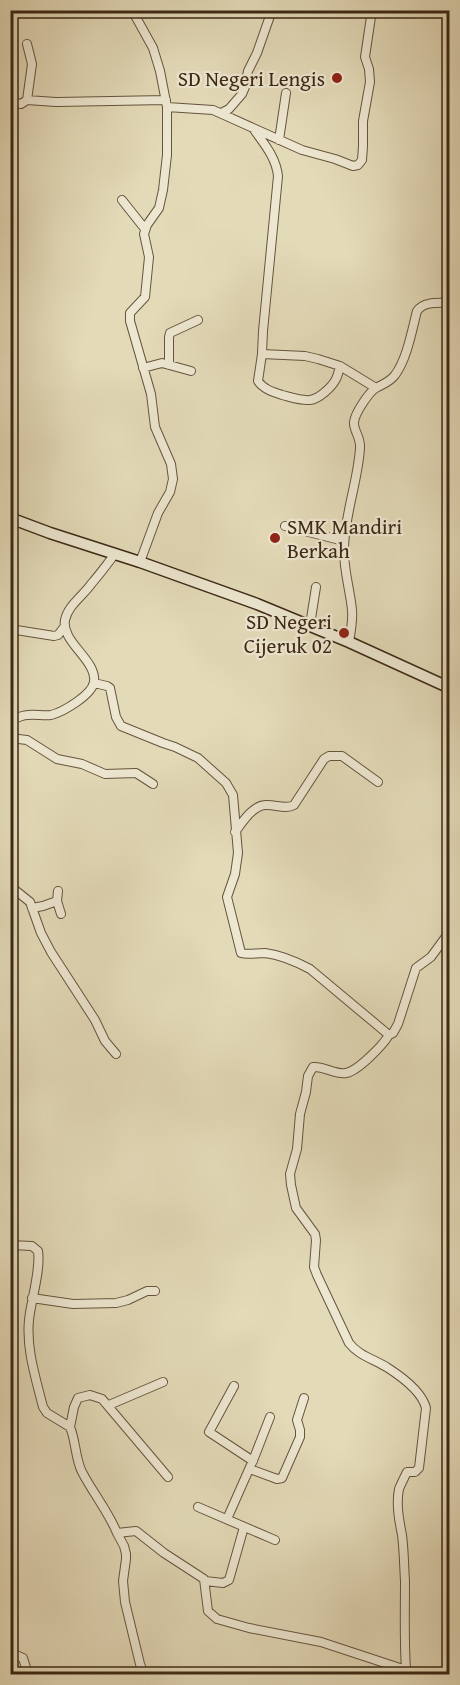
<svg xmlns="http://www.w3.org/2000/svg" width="460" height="1685" viewBox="0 0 460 1685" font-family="'Gentium Book Plus',serif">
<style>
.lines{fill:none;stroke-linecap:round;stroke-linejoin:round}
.minor-casing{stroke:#66543e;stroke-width:10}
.secondary-casing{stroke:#3c2815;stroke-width:13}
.minor{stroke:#ede7d1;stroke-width:8}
.secondary{stroke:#ede7d1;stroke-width:10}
.poi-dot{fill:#8f2418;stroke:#ede7d1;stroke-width:2}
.labels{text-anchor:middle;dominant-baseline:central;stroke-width:4.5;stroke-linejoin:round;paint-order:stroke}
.poi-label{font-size:21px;fill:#3c2815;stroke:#ede7d1;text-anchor:end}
</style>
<rect width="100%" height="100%" fill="#e3dab8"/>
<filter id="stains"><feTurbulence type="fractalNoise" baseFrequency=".00333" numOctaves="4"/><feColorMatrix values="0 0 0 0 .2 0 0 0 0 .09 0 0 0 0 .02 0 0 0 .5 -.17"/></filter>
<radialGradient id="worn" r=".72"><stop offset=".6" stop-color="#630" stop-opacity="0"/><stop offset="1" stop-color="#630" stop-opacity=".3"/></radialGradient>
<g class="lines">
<defs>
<path id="minor" d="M132,10L153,48L160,71L167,107V155L163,190L159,208L147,225L144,234L149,257L145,297L130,313V321L151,394L155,427L171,464L173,479L170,492L158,513L140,562
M27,44L32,64L27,100
M10,102L21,104L27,100L56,102L166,100
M167,107L213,110L302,150L335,159L353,166L358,165L362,160L363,146V121L370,82L369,69L365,57L372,10
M221,113L229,109L242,94L245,87L248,71L257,53L271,13
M253,128C264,144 276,157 278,176L263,331L262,354
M279,140L286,93
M122,200L145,229
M169,365V337L170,333L198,320
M340,366C339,370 338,375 336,379C332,387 319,399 310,400C301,401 290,397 282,395C273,392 263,389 258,381L262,354L305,356L318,359L340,366L376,388
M143,368L162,363L191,371
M285,526L344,541
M310,625L316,587
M10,629L54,636L58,635L65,626
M349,642C351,631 353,620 352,610C350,589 343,568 344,547C345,513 358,481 360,448C361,437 353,430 354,422C355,413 369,392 376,388C383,384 390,382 395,375C407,359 412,330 417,311C424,301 439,303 450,303
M94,683L107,686L110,688L116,717L121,726L163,743L175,747L198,758L226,783L233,795L238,853L235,874L227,897L241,953C248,955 256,953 265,953C281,955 295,961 310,969L389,1035C383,1045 358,1071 346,1073C336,1075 324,1066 313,1067L308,1076L306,1092L300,1114L297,1149L290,1174L291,1185L296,1208L315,1234L316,1240L314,1267L317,1275L349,1343C359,1356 374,1359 388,1368C402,1377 422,1392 426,1408L419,1468L415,1472H407C404,1478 401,1484 399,1489C396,1504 399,1520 402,1535C404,1550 404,1566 405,1581C405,1611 404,1640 406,1670
M10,721C16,718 22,715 28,715C36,714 43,716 51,715C63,712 92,695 94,682C97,660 61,642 65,620C68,605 84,595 92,583C100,574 107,564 115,554
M10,738L27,740L57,759L82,764L105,774L136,773L153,784
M235,832C242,823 252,806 265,805C275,804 285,810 294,805L324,759L329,756H342L378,782
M10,886L30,902L41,933L51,952L95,1020L105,1041L116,1054
M58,891L57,901L61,914
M32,908L43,906L57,901
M389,1035L393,1033L398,1024L416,968L431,957L450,931
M10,1245L32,1246L38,1251C41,1270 31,1300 29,1320C26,1349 36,1379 43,1407L47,1413L70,1427C76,1441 75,1458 82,1472C93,1493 108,1511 117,1533L136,1531L164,1553L204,1579L208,1611L217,1619L249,1628L321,1642L406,1670L407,1673
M32,1298L73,1304L116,1303L128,1300L147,1291H155
M234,1386L209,1432L253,1461
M109,1405L163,1382
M70,1427L74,1407L78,1398L90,1395L102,1399L168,1477
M250,1469L277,1479L282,1478L300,1437V1430L297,1420L304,1398
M198,1507L275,1540
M227,1519L254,1458L270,1417
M117,1533L124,1546L126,1554V1559L123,1581L125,1602L140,1664L144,1674
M205,1581L223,1583L229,1580L244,1527
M10,1656L16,1655L23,1658L28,1674"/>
<path id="secondary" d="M10,518L50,533L140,562L257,604L349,642L450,688"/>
</defs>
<use href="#minor" class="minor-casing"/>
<use href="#secondary" class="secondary-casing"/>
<use href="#minor" class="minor"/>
<use href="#secondary" class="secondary"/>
</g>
<g class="poi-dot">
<circle cx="337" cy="78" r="6"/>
<circle cx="275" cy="538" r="6"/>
<circle cx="344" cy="633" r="6"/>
</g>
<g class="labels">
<g class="poi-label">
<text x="325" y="78">SD Negeri Lengis</text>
<text x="287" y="526" text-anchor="start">SMK Mandiri<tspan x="287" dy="24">Berkah</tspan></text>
<text x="332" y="621">SD Negeri<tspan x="332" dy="24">Cijeruk 02</tspan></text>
</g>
</g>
<rect width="460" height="1685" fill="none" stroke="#e3dab8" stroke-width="36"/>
<rect x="12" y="12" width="436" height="1661" fill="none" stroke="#3c2815" stroke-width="3"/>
<rect x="18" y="18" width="424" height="1649" fill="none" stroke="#3c2815" stroke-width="1.5"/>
<rect width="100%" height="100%" filter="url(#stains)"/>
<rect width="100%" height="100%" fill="url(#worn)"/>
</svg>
